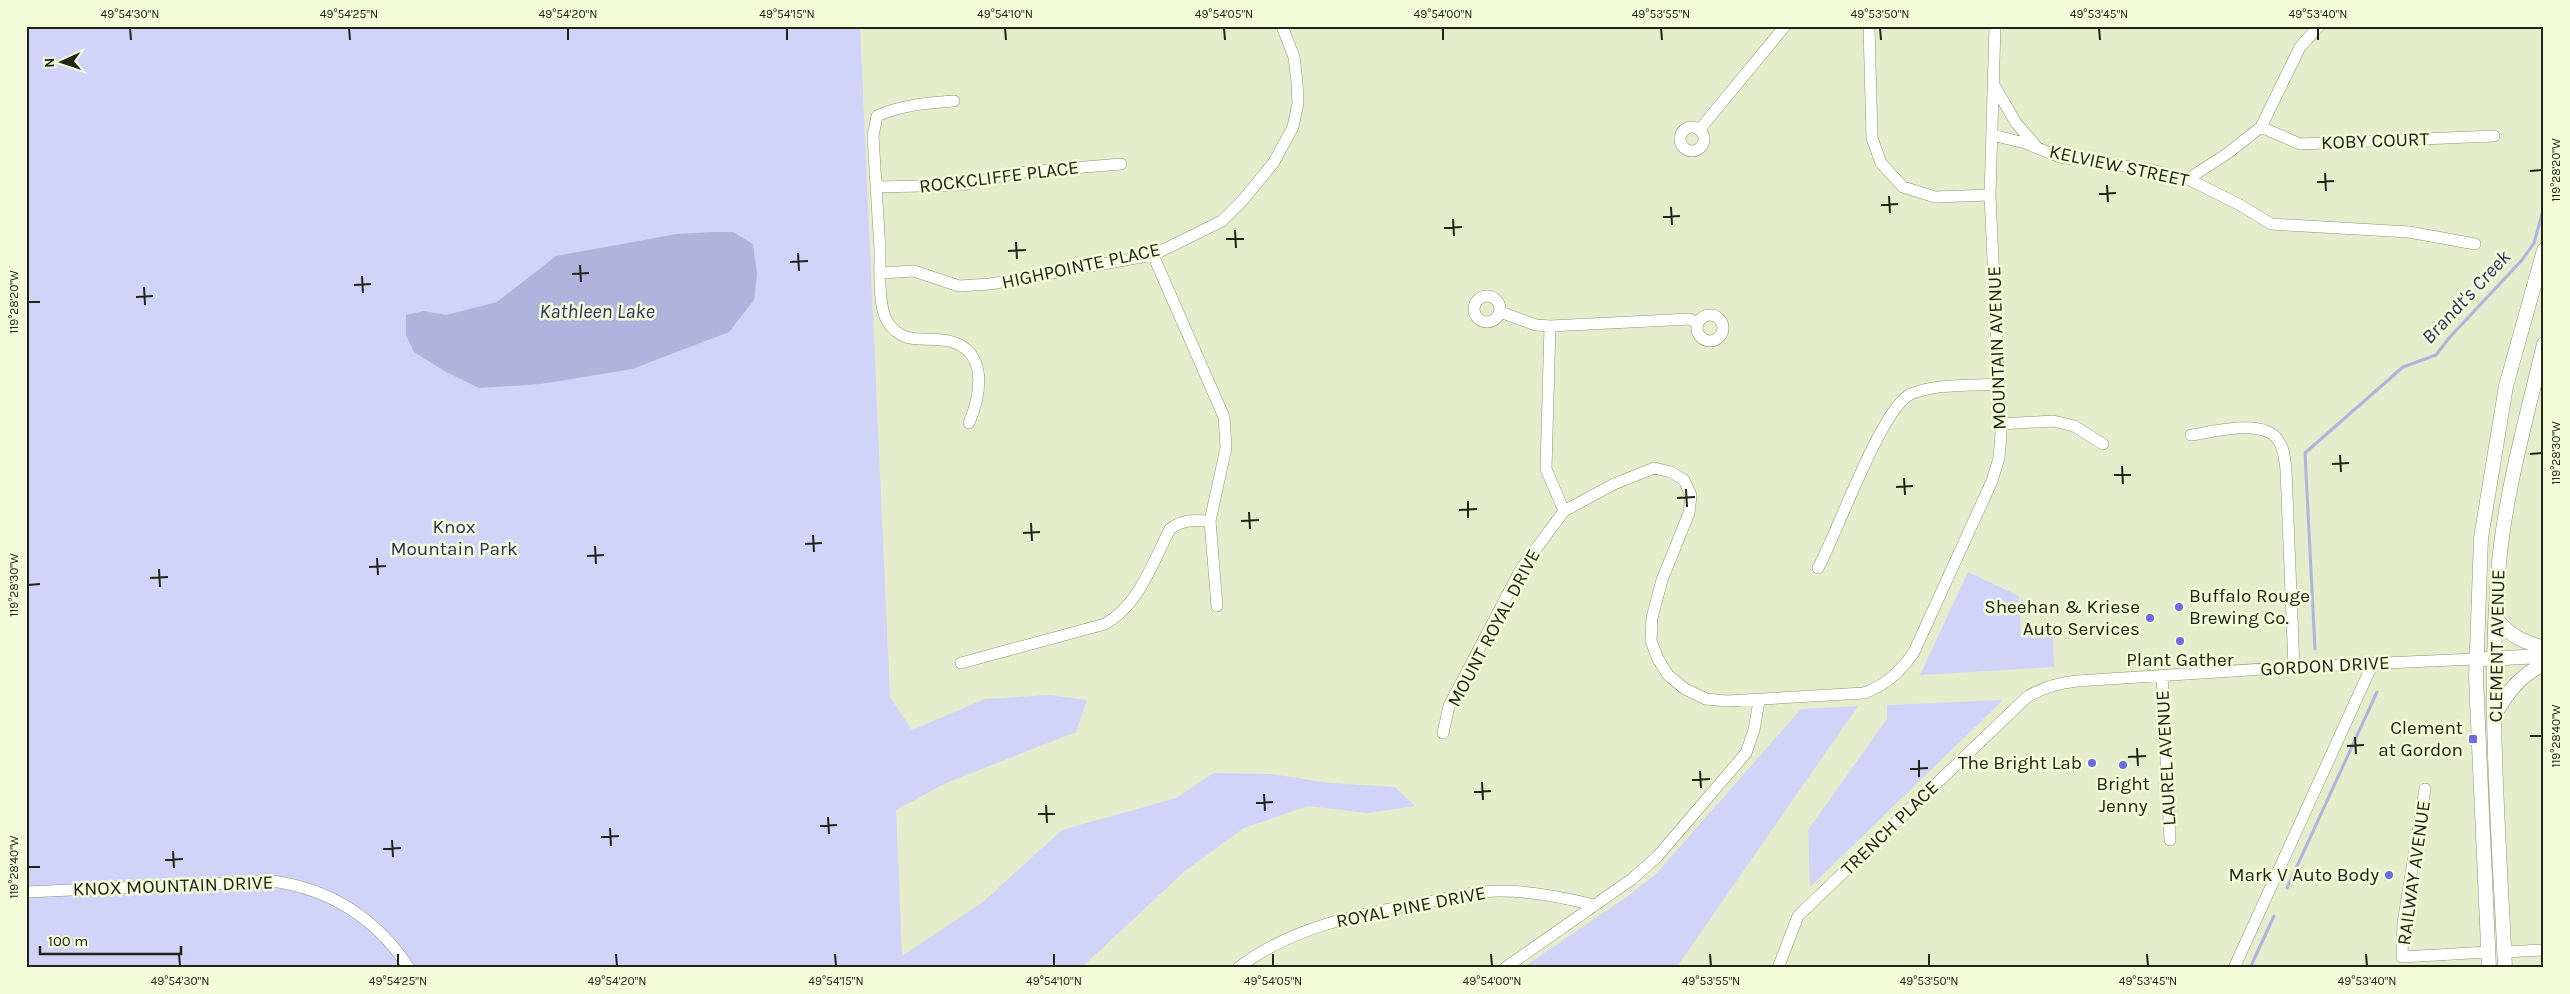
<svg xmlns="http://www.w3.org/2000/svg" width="2570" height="994" viewBox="0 0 2570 994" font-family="Karla,sans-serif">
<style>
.green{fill:#d0d4f8}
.water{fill:#b0b4dc}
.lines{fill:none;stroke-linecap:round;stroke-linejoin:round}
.stream{stroke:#b0b4dc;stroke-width:3}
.minor-casing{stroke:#8e9476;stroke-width:12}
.major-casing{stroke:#8e9476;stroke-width:15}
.minor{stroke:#fff;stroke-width:11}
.major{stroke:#fff;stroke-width:14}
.ticks{fill:none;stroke:#212317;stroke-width:2}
.poi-dot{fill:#6c6ae4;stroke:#f3fbd9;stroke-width:2}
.labels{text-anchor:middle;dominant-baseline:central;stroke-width:5;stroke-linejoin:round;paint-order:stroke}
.street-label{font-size:19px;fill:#212317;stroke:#f3fbd9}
.park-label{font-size:19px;fill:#2f2f61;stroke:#f3fbd9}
.poi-label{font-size:19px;fill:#212317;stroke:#f3fbd9;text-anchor:end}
.water-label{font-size:20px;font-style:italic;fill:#313264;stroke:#f3fbd9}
.neatline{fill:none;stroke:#212317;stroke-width:2}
.ticks-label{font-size:12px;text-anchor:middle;fill:#212317}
</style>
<rect width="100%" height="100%" fill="#e6edcc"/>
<path class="green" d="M26,26H860L890,697L912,730L985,699L1049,695L1087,700L1076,732L946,783L896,810L902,956L983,902L1062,830L1176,798L1214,773L1272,774L1329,783L1395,787L1415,806L1368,813L1308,806L1244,828L1186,870L1081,968H26Z
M1968,572L2019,596L2021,637L2053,635L2054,667L1920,675Z
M2003,700L1810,887L1808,830L1887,719V705Z
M1858,706L1676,968H1522L1628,896L1656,874L1801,709Z"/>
<path class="water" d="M711,232H733L753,244L757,274L754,300L729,332L632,369L541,384L479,388L446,372L414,352L406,335V315L424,311L446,315L497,302L556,256L677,234Z"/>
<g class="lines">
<path class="stream" d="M2315,649L2305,453L2403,367L2436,355L2449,338L2522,260L2534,243L2544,207
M2287,888L2377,692
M2250,968L2274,916"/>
<defs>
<path id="minor" d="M1869,26L1872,138L1881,163L1903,187L1935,197L1990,195
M1994,85L2016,123L2036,146
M954,101C928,103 901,105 877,116L873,136C875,174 878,212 880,250C880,268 878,306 887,321C904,348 926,335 949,341C989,351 981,394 969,423
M1680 139a12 12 0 1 1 24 0a12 12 0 1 1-24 0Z
M2261,127L2300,144L2494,136
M1700,129L1785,26
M1992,135L2025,143L2060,157L2152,170L2188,179L2240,205L2271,224L2409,232L2475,244
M2188,179L2228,153L2261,127L2300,47L2319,26
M877,187L963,185L1014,173L1121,164
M1153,255L1224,417L1226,448L1210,521L1217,606
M881,273L914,271L959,286L990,284L1153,255L1222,221L1243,200L1274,162L1293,127L1298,103L1297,82L1294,57L1282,26
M1474 309a13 13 0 1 1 26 0a13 13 0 1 1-26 0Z
M1500,312L1536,325L1550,326L1690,319L1697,323
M1697 328a13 13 0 1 1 26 0a13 13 0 1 1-26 0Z
M1550,326L1546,469L1564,511
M2000,424L2053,421L2074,426L2103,444
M2191,435C2213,432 2263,418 2278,440C2284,448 2285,460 2286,470L2294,667
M1818,568C1837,534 1882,406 1911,394C1937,383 1971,386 1999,384
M961,663L1105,624C1139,605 1153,562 1170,529C1183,519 1194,520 1210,521
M2162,676L2170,840
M1443,733L1449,706L1521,569L1564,511L1614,484L1654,468L1671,472L1684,480L1691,495L1689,513L1662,580L1652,618L1651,641L1658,659L1668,675L1685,689L1706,699L1727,701L1864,693C1886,685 1900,672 1914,652L1992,481L1999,458L2001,434L1990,195L1995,26
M2425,789L2403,923L2402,957L2488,952
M26,892L272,881C331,889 376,918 409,968
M2504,952L2544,950
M1238,968C1293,926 1356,915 1422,903C1447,898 1474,891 1500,891C1533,891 1563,897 1594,905
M1505,968L1632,879L1657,857L1746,753L1754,730L1759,701
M1778,968L1798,916L2027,697C2043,687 2058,683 2077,681L2294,667L2475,659
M2234,968L2373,663"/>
<path id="major" d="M2497,620C2510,636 2524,642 2544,648
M2486,659L2544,656
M2495,714C2508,692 2520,675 2544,664
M2489,968L2476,678L2481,538L2506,386L2544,250
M2505,968C2499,833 2487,697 2499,563C2506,489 2527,416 2544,344"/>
</defs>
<use href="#minor" class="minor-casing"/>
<use href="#major" class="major-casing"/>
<use href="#minor" class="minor"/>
<use href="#major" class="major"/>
</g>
<path class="ticks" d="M130,28L131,40M349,28L350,40M568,28V40M787,28V40M1005,28L1006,40M1224,28L1225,40M1443,28V40M1661,28L1662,40M1880,28L1881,40M2099,28L2100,40M2318,28V40M2530,171L2542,170M2325,173L2326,191M2317,182L2334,181M2107,185L2108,202M2099,194L2116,193M1889,196L1890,213M1881,205L1898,204M1671,207L1672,225M1663,217L1680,216M1453,219L1454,236M1444,228L1462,227M1235,230L1236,248M1226,239H1244M1016,242L1017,259M1008,251L1026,250M798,253L799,271M790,262L808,261M580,265L581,282M572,274L589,273M362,276L363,293M354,285L371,284M144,287L145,305M136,297L153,296M28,302H40M2530,454L2542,453M2340,455L2341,472M2332,464L2349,463M2122,466L2123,484M2114,475H2131M1904,478L1905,495M1896,487L1913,486M1686,489L1687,507M1677,498L1695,497M1468,501V518M1459,510L1477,509M1249,512L1250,529M1241,521L1259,520M1031,523L1032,541M1023,533L1040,532M813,535L814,552M805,544L822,543M595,546L596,564M587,556L604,555M377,558L378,575M369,567L386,566M159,569L160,587M150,578L168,577M28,585L40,584M2530,736H2542M2355,737L2356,754M2347,746L2364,745M2137,748L2138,766M2128,757L2146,756M1919,760V777M1910,769L1928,768M1700,771L1701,788M1692,780L1710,779M1482,782L1483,800M1474,792L1491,791M1264,794L1265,811M1256,803L1273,802M1046,805L1047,823M1038,814H1055M828,817L829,834M820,826L837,825M610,828L611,846M601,837L619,836M392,840L393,857M383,849L401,848M173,851L174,868M165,860L183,859M28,867H40M179,954L180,966M398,954V966M616,954L617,966M835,954L836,966M1054,954V966M1273,954V966M1491,954L1492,966M1710,954L1711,966M1929,954V966M2147,954L2148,966M2366,954L2367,966"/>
<g class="poi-dot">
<circle cx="2179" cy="607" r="5"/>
<circle cx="2150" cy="618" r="5"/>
<circle cx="2180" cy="641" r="5"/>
<rect x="2468" y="734" width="10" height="10" rx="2.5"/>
<circle cx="2092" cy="763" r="5"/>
<circle cx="2123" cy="765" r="5"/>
<circle cx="2389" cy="875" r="5"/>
</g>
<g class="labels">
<g class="street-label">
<text transform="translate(2375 141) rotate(-2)">KOBY COURT</text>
<text transform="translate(2119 166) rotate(12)">KELVIEW STREET</text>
<text transform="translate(999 177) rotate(-7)">ROCKCLIFFE PLACE</text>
<text transform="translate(1081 266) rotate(-12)">HIGHPOINTE PLACE</text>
<text transform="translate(1997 348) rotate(-92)">MOUNTAIN AVENUE</text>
<text transform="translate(1494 628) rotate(-62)">MOUNT ROYAL DRIVE</text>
<text transform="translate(2497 646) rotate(-89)">CLEMENT AVENUE</text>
<text transform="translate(2325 666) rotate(-3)">GORDON DRIVE</text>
<text transform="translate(2166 758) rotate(-93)">LAUREL AVENUE</text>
<text transform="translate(1890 828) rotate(-44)">TRENCH PLACE</text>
<text transform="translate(2414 873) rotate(-82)">RAILWAY AVENUE</text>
<text transform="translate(173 886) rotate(-2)">KNOX MOUNTAIN DRIVE</text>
<text transform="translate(1411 907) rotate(-11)">ROYAL PINE DRIVE</text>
</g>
<g class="park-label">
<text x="454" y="527">Knox<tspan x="454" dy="22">Mountain Park</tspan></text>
</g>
<g class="poi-label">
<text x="2189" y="596" text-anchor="start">Buffalo Rouge<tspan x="2189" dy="22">Brewing Co.</tspan></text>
<text x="2140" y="607">Sheehan &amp; Kriese<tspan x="2140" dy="22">Auto Services</tspan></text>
<text x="2180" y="660" text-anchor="middle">Plant Gather</text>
<text x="2463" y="728">Clement<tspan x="2463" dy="22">at Gordon</tspan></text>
<text x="2082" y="763">The Bright Lab</text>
<text x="2123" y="784" text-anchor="middle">Bright<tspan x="2123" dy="22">Jenny</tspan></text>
<text x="2379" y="875">Mark V Auto Body</text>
</g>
<g class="water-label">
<text transform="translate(2466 297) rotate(-47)">Brandt's Creek</text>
<text x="597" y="311">Kathleen Lake</text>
</g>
</g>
<rect width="2570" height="994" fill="none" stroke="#f3fbd9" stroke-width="55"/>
<g transform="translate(62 62) rotate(267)" stroke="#f3fbd9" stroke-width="4" paint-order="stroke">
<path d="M0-4L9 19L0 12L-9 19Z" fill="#212317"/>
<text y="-8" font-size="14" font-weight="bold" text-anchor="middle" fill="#212317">N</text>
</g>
<path d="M40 946v8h141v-8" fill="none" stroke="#212317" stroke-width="2.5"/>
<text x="48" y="946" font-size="15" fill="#212317" stroke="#f3fbd9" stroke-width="4" paint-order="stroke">100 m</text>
<rect x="28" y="28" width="2514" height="938" class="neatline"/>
<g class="ticks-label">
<text x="130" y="18">49°54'30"N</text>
<text x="349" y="18">49°54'25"N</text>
<text x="568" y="18">49°54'20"N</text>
<text x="787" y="18">49°54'15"N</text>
<text x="1005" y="18">49°54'10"N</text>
<text x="1224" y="18">49°54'05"N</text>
<text x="1443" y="18">49°54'00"N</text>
<text x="1661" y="18">49°53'55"N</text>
<text x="1880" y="18">49°53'50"N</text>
<text x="2099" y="18">49°53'45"N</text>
<text x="2318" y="18">49°53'40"N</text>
<text transform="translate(2556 170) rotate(-90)" y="4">119°28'20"W</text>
<text transform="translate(14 302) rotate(-90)" y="4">119°28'20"W</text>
<text transform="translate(2556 453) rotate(-90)" y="4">119°28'30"W</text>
<text transform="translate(14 585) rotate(-90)" y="4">119°28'30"W</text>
<text transform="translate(2556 736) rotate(-90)" y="4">119°28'40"W</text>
<text transform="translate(14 867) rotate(-90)" y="4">119°28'40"W</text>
<text x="180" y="985">49°54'30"N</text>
<text x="398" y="985">49°54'25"N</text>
<text x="617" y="985">49°54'20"N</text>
<text x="836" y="985">49°54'15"N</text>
<text x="1054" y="985">49°54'10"N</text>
<text x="1273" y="985">49°54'05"N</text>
<text x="1492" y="985">49°54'00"N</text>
<text x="1711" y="985">49°53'55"N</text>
<text x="1929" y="985">49°53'50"N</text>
<text x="2148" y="985">49°53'45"N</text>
<text x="2367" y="985">49°53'40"N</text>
</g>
</svg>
